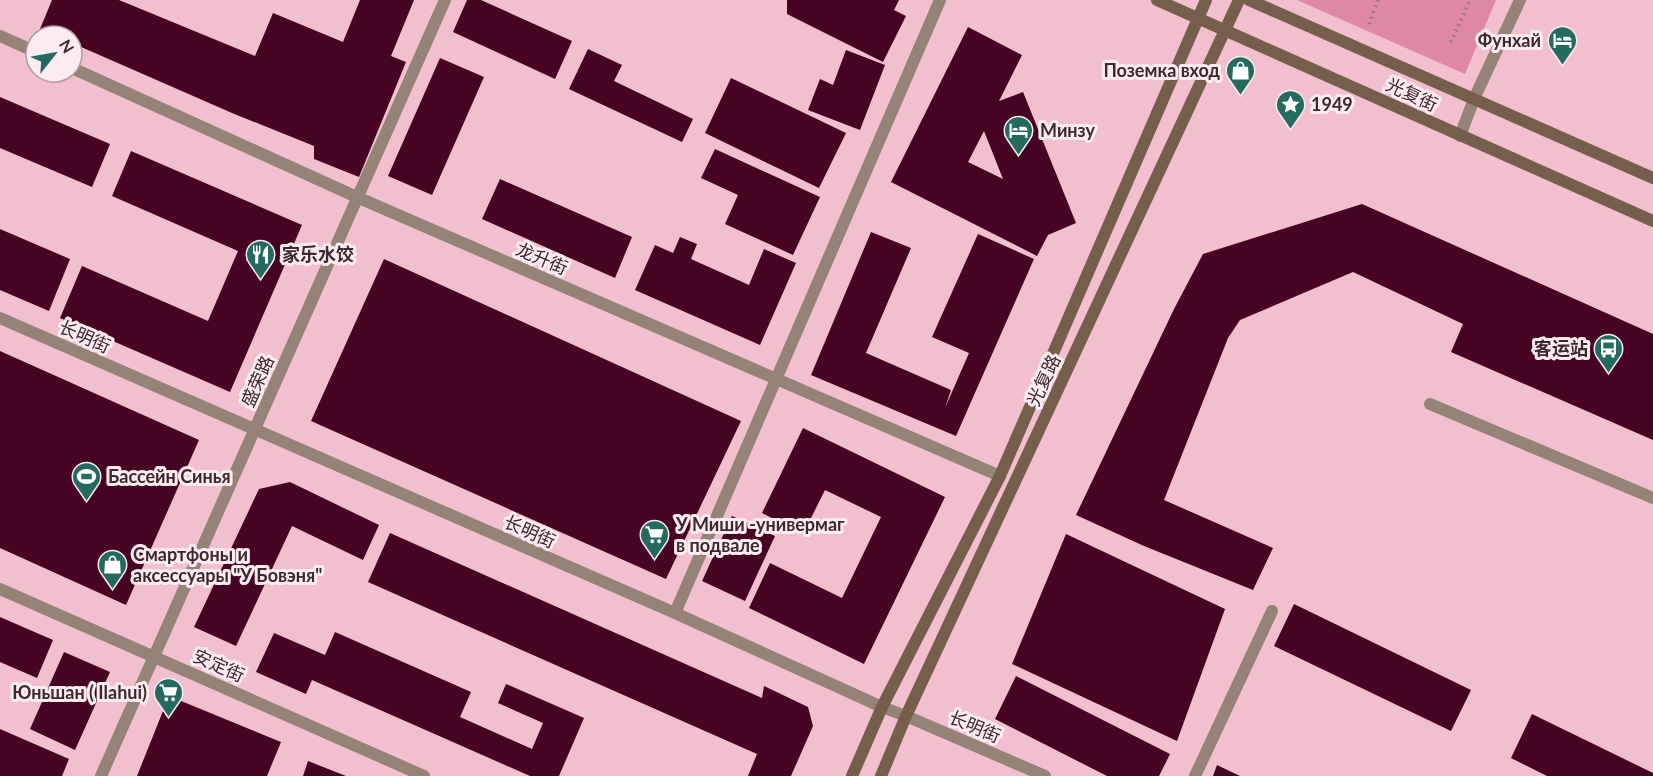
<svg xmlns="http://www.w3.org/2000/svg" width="1653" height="776" viewBox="0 0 1653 776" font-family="Lato,'Noto Sans SC',sans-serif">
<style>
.green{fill:#de88a4}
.building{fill:#460322;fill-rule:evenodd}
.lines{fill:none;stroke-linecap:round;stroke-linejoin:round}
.path{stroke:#987580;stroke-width:4;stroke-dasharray:1.5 4.5;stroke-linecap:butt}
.lane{stroke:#948376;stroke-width:12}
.street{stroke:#948376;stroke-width:12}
.secondary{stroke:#765e4c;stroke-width:12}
.labels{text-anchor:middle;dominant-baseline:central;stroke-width:6;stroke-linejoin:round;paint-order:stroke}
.poi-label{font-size:18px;font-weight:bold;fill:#3c292f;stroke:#fcebf0;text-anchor:start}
.street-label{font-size:18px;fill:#3c292f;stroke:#fcebf0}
</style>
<rect width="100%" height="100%" fill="#f2bfce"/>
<path class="green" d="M1297,0H1496L1465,74Z"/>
<path class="building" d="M52,0H119L255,56L273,13L343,42L360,0H414L391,56L406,62L359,177L314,159V146L232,113L72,43V36H57L40,29Z
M467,0H481L572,41L555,79L453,32Z
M787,0H899L894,10L906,16L883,62L787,14Z
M968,27L1022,55L999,101L1023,92L1076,223L1048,235L1037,256L891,182ZM984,131L1003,179L968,162Z
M588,49L622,65L614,81L693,119L682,142L569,89Z
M846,50L885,65L860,130L808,110L820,79L833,85Z
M440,58L484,77L432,195L388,176Z
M731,78L846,133L819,188L705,133Z
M0,97L110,144L92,187L0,148Z
M715,149L820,197L793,255L725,224L738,195L701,178Z
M131,151L302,225L230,392L60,318L82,266L208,321L238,251L112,196Z
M500,179L632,237L615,278L482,219Z
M1362,204L1653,334V440L1451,352L1463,324L1353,272L1240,320L1228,338L1164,500L1273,548L1253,590L1144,546L1076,515L1174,309L1203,254Z
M0,229L70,259L49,311L0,290Z
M871,232L911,248L866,353L951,390L945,408L969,353L932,337L978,234L1034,259L956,436L811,375Z
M680,237L697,244L691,259L749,285L764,249L796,263L760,345L635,290L655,245L673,253Z
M384,259L741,421L666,579L311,421Z
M0,351L199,440L126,605L0,548Z
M803,428L945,497L864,664L749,608L770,563L842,598L881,517L825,490L803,534L762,513Z
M290,482L379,525L363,560L292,526L236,646L194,627L259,489Z
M732,516L775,536L745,601L702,581Z
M390,533L762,698L764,686L808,707L813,726L791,776H748L757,754L368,582Z
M1066,534L1225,609L1177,741L1012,664Z
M1294,604L1471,690L1451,731L1274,646Z
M0,617L53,640L37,678L0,662Z
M335,632L471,692L460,717L532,749L543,723L498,703L506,684L584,718L559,776H530L312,680L306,694L256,672L274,633L325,655Z
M64,652L110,672L75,750L30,729Z
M1016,676L1170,754L1159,776H1107L995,719Z
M169,696L281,742L267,776H137Z
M1532,714L1653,773V776H1547L1511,758Z
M0,729L69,759L62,776H0Z
M308,761L346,776H303Z
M1217,765L1240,776H1213Z"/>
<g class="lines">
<path class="path" d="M1369,24L1378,0
M1451,42L1470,0"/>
<path class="lane" d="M1430,404L1653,498
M1195,776L1272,611"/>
<path class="street" d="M0,36L36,52
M72,68L359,198L1000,476
M1460,136L1474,99L1520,0
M0,318L675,613L882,707L906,716L1045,776
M0,589L424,776
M675,613L940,0
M101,776L445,0"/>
<path class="secondary" d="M1157,0L1653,221
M1249,0L1653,178
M852,776L882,707L1000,476L1206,0
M881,776L906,716L1239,0"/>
</g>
<defs>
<symbol id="hotel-pin" viewBox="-11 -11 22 30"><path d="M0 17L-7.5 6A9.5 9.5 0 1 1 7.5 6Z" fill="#256a5e" stroke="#fcebf0"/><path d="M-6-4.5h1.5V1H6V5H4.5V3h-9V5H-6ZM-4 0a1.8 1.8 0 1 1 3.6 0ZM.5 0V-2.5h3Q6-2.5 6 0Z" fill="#fff"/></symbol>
<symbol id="shop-pin" viewBox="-11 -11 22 30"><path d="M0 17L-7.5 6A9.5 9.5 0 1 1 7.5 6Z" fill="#256a5e" stroke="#fcebf0"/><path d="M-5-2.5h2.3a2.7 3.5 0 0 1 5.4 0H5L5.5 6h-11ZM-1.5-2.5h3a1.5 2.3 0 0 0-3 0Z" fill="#fff"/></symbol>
<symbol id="sight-pin" viewBox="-11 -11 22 30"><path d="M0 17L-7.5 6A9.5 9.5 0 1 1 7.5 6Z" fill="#256a5e" stroke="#fcebf0"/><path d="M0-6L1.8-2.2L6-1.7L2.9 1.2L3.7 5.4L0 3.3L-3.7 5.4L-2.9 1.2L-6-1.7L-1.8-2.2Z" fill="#fff"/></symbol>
<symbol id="restaurant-pin" viewBox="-11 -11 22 30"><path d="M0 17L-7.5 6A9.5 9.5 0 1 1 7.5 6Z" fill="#256a5e" stroke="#fcebf0"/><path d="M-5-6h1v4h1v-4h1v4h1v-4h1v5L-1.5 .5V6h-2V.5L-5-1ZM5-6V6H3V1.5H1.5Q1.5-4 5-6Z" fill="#fff"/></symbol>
<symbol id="bus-pin" viewBox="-11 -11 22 30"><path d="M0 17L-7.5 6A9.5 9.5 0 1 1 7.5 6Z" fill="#256a5e" stroke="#fcebf0"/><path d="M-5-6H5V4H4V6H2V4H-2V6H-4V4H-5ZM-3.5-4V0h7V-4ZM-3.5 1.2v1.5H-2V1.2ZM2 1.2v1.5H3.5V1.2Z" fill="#fff"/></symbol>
<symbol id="stadium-pin" viewBox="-11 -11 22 30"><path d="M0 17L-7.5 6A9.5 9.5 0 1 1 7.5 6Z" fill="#256a5e" stroke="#fcebf0"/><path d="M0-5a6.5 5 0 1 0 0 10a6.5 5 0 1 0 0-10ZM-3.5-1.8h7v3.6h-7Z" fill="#fff"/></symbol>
<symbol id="supermarket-pin" viewBox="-11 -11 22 30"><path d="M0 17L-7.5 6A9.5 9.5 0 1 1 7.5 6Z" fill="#256a5e" stroke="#fcebf0"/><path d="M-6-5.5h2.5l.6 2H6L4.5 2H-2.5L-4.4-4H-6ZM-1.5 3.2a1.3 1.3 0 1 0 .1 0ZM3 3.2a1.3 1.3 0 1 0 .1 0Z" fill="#fff"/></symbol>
</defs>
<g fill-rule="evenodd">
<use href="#hotel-pin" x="1546" y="24" width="33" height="45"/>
<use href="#shop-pin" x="1224" y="54" width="33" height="45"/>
<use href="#sight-pin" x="1274" y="88" width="33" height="45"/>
<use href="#hotel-pin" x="1002" y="114" width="33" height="45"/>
<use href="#restaurant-pin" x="244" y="238" width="33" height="45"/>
<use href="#bus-pin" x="1592" y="332" width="33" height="45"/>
<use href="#stadium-pin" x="70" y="460" width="33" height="45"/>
<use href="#supermarket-pin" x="638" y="518" width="33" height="45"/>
<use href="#shop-pin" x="96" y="548" width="33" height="45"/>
<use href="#supermarket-pin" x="152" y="676" width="33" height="45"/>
</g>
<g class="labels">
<g class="poi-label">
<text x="1541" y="40" text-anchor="end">Фунхай</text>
<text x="1220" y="70" text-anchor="end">Поземка вход</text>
<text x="1311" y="104">1949</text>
<text x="1040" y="130">Минзу</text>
<text x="282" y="254">家乐水饺</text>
<text x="1588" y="348" text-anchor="end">客运站</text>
<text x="108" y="476">Бассейн Синья</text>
<text x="676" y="524">У Миши -универмаг<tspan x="676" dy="21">в подвале</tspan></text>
<text x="133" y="554">Смартфоны и<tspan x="133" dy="21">аксессуары "У Бовэня"</tspan></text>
<text x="147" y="692" text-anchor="end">Юньшан ( Ilahui)</text>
</g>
<g class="street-label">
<text transform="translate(1412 94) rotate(25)">光复街</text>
<text transform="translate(542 258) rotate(23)">龙升街</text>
<text transform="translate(85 336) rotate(24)">长明街</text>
<text transform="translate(1043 380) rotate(-65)">光复路</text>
<text transform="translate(257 381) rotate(-66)">盛荣路</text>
<text transform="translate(530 531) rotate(24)">长明街</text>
<text transform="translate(219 665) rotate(24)">安定街</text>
<text transform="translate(975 726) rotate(23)">长明街</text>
</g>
</g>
<g transform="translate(54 54) rotate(59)"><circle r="28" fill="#fcebf0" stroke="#af9da3" stroke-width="1.5"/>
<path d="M0-4.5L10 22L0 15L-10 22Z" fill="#256a5e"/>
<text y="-9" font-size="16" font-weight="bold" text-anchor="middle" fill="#3c292f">N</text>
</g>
</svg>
